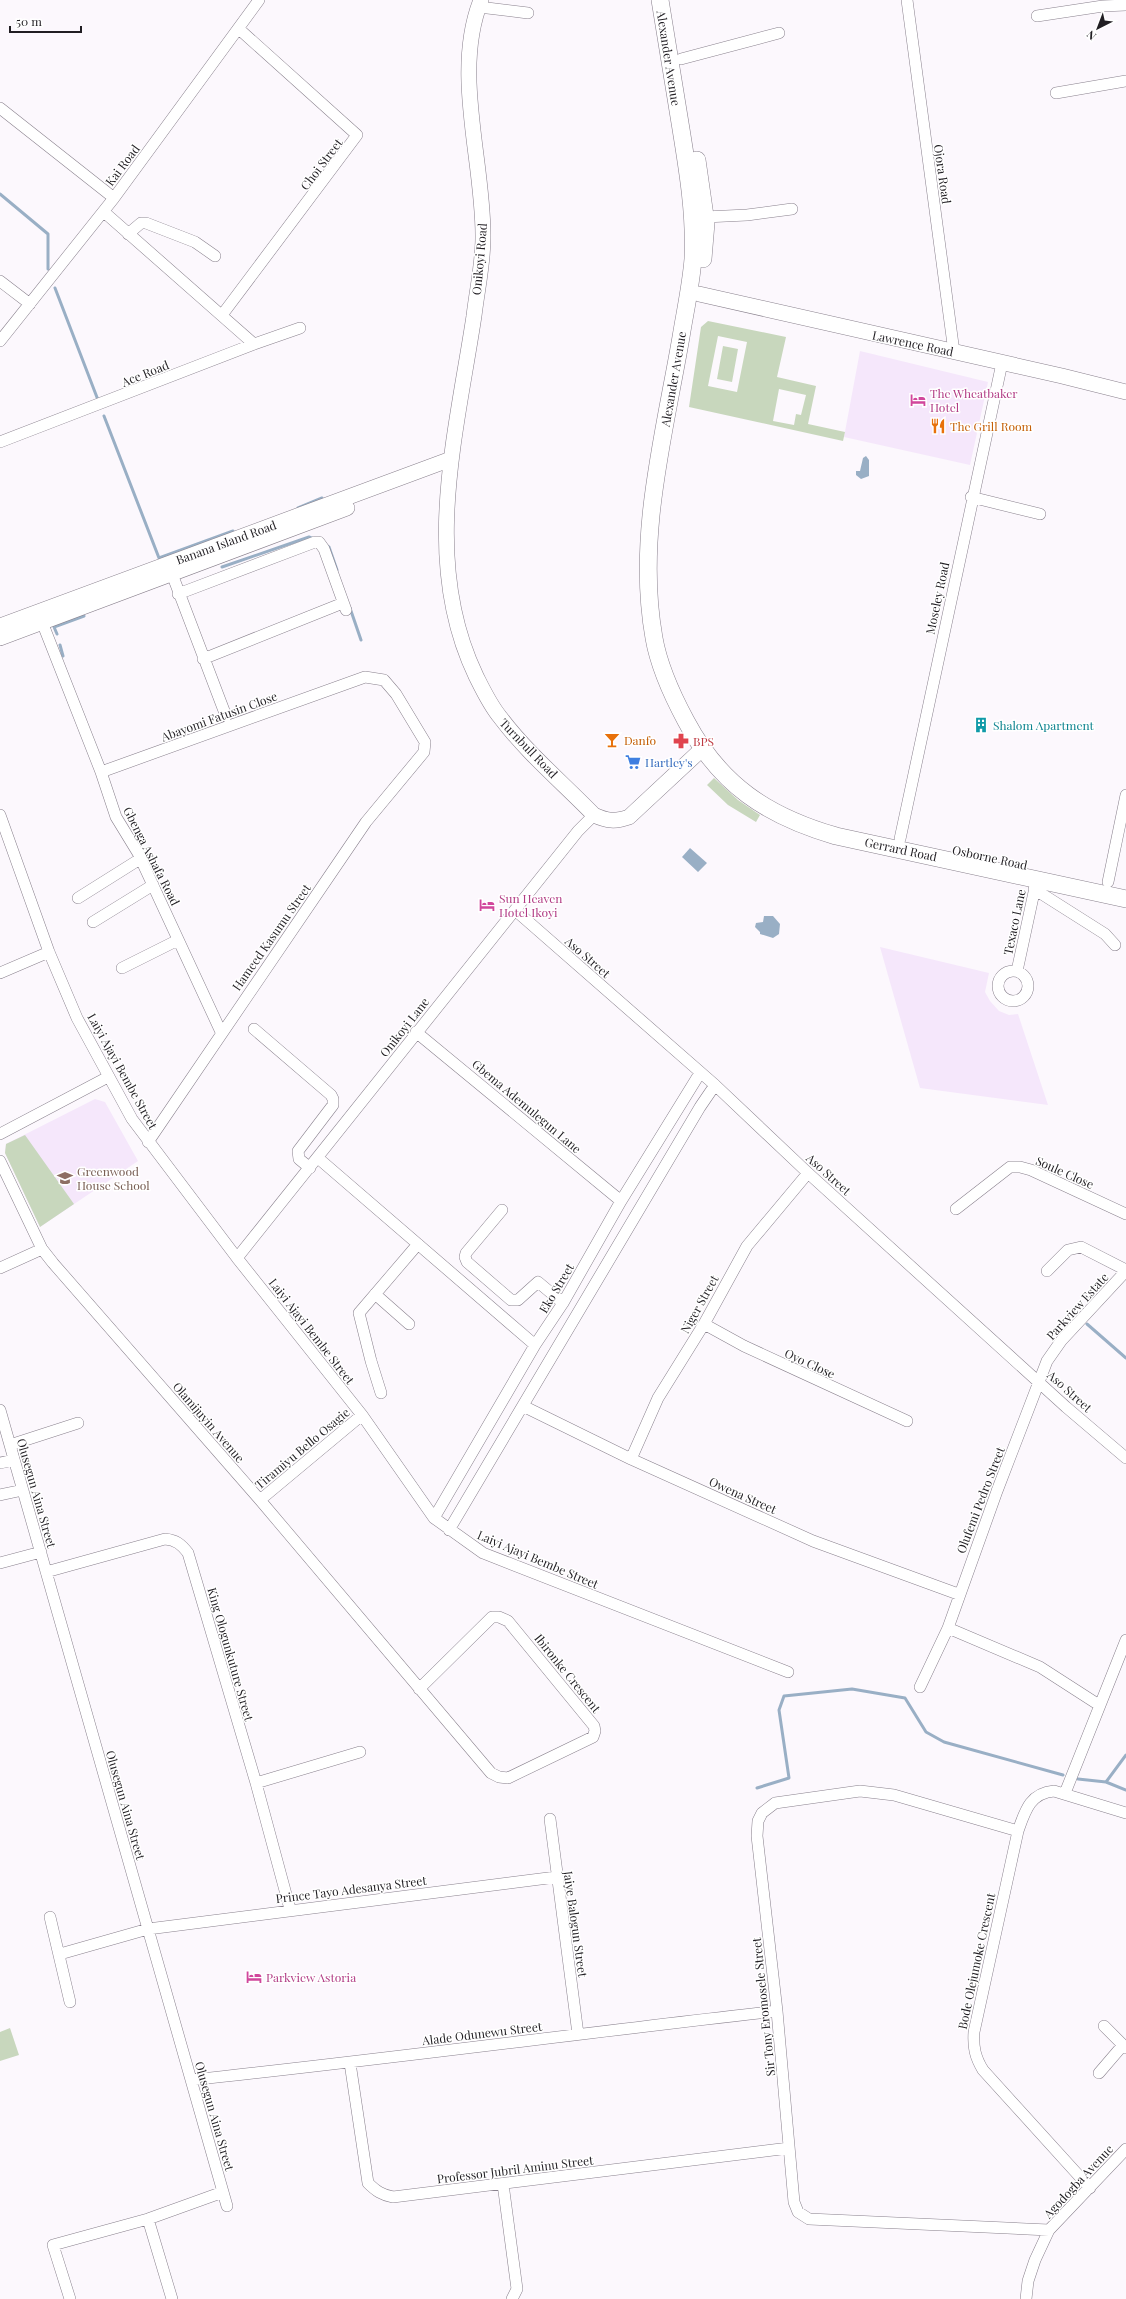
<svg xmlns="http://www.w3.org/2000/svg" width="1126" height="2299" viewBox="0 0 1126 2299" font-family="'Playfair Display',serif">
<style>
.built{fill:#f5e7fb}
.green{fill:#c8d7bd;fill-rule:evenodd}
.water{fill:#99afc5}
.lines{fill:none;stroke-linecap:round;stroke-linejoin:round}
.stream{stroke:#99afc5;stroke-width:3}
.street-casing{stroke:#89818d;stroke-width:12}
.secondary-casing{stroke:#89818d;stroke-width:16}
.primary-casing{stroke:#89818d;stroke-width:18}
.street{stroke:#fff;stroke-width:11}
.secondary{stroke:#fff;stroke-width:15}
.primary{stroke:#fff;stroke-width:17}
.labels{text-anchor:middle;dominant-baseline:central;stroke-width:3;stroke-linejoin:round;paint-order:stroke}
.street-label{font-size:12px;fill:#211e23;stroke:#fff}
.hotel-label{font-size:12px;fill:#b23c85;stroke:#fff;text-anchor:start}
.food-label{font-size:12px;fill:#c56008;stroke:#fff;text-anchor:start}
.culture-label{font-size:12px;fill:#0d838f;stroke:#fff;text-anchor:start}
.health-label{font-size:12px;fill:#be3a42;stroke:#fff;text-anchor:start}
.shop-label{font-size:12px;fill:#366cbe;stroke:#fff;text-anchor:start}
.education-label{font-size:12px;fill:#785e54;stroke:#fff;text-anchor:start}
</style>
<rect width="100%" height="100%" fill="#fcf8fd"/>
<path class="built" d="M860,351L988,382L970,465L844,437Z
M880,947L989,973L985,992L990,1001L999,1011L1009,1015L1018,1014L1048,1105L920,1088Z
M95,1099L105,1102L138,1161L40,1227L5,1153L6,1144Z"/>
<path class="green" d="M708,321L786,337L777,377L816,386L808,424L845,432L843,441L689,407L701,327ZM718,336L747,342L737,392L708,386ZM779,389L806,395L801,415L796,414L794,425L773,421Z
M723,346L738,349L732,382L717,379Z
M714,778L738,800L760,815L756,822L728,805L707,785Z
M25,1135L74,1204L40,1227L5,1153L6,1144Z
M10,2028L19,2055L0,2061V2032Z"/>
<path class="water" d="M866,456L869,460V476L861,479L856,475V471H860L863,458Z
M690,848L707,863L698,872L682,857Z
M764,916H773L780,924L779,934L773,938L760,934V932L755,927L756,923L763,922Z"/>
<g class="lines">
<path class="stream" d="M0,194L48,234V269
M55,288L98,400
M104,416L159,558L233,531
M298,508L322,498
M326,545L329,547L337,570
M222,567L309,537L314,539
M350,608L361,640
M57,634L54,627L84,616
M60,645L63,656
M1087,1324L1126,1358
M1078,1779L1106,1782L1126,1790
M1106,1782L1126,1755
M757,1788L789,1778L779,1710L784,1696L852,1689L905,1698L926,1732L944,1742L1063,1775"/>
<defs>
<path id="street" d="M907,0L954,352
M479,7L528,13
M1037,16L1103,6L1126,5
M681,59L779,33
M1056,93L1126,81
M0,108L114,198
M104,212L254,344
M705,217L747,215L792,209
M128,234L141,223H146L195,242L215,256
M0,281L30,304
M222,315L357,135L239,29
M0,341L114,198L259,0
M0,442L254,344L300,328
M971,497L1040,514
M172,574L226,716
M178,594L315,542H319L324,549L346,610
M42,622L101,772L116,817L138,853L221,1032
M203,659L343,603
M101,772L365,677L384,680L396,694L425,742L424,752L366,822L148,1142
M0,815L49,952L77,1018L132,1119L237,1258L362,1415L434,1518L483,1553L788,1672
M900,839L1002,363
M1108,882L1126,795
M1034,889L1105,934L1115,945
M78,898L140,859
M515,910L715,1085L808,1173L1066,1407L1126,1458
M93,922L153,885
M122,968L178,940
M998 986a15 15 0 1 1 30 0a15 15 0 1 1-30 0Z
M1017,971L1036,883
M0,973L49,952
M254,1029L331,1095L333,1099V1105L298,1151L299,1159L310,1168
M416,1032L621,1201
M0,1134L108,1077
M318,1158L535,1345
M0,1161L42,1249L53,1263L260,1500L491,1773L499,1777L508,1778L593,1737L595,1731L594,1726L508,1621L499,1617H492L419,1689
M956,1209L1010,1167H1020L1031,1170L1126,1214
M502,1210L466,1253L465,1257L467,1262L511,1300H518L538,1282L563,1303
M237,1258L578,831L594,815
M0,1268L42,1249
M1047,1271L1068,1250L1081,1247L1126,1270
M375,1294L409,1324
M704,1324L744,1346L907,1421
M381,1393L371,1361L359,1313L418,1244
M523,1406L631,1459L813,1541L958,1594
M0,1410L227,2206
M10,1445L78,1423
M631,1459L658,1398L704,1324L747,1246L808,1173
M0,1463L14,1460
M0,1495L23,1490
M260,1500L362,1415
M434,1518L535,1345L563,1303L621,1201L700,1073
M449,1530L700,1107L715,1085
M0,1563L41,1552
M46,1572L165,1539C176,1540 181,1544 188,1553L256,1783L290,1909
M948,1628L1040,1667L1099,1705
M920,1687L948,1628L997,1491L1047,1361L1061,1341L1126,1271
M256,1783L360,1752
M1065,1793L1126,1640
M550,1819L578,2034
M1018,1831L894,1795L860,1791L775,1803L762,1813L758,1821L757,1836L777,2011L794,2202L798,2212L809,2219L1049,2230
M50,1917L70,2002
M60,1954L148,1929L556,1877
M1104,2026L1126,2048
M350,2063L368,2183C376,2191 382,2195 393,2197L789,2148
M1099,2073L1123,2045
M191,2080C387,2059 582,2033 777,2011
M503,2184L517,2289L512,2299
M1090,2188L983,2070C975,2057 973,2047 974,2032L1018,1831C1025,1811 1030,1793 1054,1791L1126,1813
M148,2219L172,2299
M70,2299L53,2245L148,2219L223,2192
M1026,2299L1028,2281L1035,2260L1049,2230L1126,2149"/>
<path id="secondary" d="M481,0C452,73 484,162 483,238C483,264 477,290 474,316C456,435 421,562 476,676C483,690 490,705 500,717C527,753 563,783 594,815C607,821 615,822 629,817L702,749
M699,294L1062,376L1126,392
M0,626L451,459
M0,638L347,508"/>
<path id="primary" d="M660,0C667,43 674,86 681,129C688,172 695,215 693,259C691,285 685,312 681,337C664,436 636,538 654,638C659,667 672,695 686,721C720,785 767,816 836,836L1126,899
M697,160L706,223L703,259"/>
</defs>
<use href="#street" class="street-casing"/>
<use href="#secondary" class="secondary-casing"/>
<use href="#primary" class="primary-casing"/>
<use href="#street" class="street"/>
<use href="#secondary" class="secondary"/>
<use href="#primary" class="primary"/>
</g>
<defs>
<symbol id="hotel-bare" viewBox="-9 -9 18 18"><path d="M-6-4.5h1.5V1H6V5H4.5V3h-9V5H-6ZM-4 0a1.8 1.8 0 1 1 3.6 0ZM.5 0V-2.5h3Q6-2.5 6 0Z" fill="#d1479c" stroke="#fff" stroke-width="2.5" paint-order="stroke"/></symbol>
<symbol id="restaurant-bare" viewBox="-9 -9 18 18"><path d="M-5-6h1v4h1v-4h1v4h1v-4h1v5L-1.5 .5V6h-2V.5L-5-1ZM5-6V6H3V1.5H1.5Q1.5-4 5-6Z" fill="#e8710a" stroke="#fff" stroke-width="2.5" paint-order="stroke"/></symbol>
<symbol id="building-bare" viewBox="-9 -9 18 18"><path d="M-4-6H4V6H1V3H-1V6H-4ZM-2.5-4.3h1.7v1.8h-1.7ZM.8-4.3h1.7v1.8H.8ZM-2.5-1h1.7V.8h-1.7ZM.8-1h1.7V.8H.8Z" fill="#0f9aa8" stroke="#fff" stroke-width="2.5" paint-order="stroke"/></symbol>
<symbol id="bar-bare" viewBox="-9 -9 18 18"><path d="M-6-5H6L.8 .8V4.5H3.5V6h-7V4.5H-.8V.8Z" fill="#e8710a" stroke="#fff" stroke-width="2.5" paint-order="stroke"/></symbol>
<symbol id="pharmacy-bare" viewBox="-9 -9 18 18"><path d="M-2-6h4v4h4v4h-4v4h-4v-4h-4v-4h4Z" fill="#e0444e" stroke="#fff" stroke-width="2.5" paint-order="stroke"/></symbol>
<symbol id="supermarket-bare" viewBox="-9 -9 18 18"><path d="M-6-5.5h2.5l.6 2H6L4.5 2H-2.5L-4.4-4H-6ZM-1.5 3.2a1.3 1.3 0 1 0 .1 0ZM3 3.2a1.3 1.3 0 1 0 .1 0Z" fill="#3f7fe0" stroke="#fff" stroke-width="2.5" paint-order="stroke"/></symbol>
<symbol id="school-bare" viewBox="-9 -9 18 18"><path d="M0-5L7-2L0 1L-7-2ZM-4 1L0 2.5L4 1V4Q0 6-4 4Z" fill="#8d6e63" stroke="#fff" stroke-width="2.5" paint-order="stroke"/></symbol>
</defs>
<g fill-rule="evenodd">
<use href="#hotel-bare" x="907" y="389" width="22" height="22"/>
<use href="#restaurant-bare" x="927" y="415" width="22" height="22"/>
<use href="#building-bare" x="970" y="714" width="22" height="22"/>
<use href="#bar-bare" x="601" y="729" width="22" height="22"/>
<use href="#pharmacy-bare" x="670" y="730" width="22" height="22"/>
<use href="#supermarket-bare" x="622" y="751" width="22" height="22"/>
<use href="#hotel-bare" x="476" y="894" width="22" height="22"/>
<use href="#school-bare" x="54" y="1167" width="22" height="22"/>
<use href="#hotel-bare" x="243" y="1966" width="22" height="22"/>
</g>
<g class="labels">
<g class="street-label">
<text transform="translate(669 58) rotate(81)">Alexander Avenue</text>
<text transform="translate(321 164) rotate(-53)">Choi Street</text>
<text transform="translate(122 165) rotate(-53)">Kai Road</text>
<text transform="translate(943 174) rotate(82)">Ojora Road</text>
<text transform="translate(479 259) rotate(-85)">Onikoyi Road</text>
<text transform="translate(913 343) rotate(12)">Lawrence Road</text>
<text transform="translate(145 373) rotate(-22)">Ace Road</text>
<text transform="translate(673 379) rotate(-80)">Alexander Avenue</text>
<text transform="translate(226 542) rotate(-20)">Banana Island Road</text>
<text transform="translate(937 598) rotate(-78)">Moseley Road</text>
<text transform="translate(219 716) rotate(-20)">Abayomi Fatusin Close</text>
<text transform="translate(529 748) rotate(46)">Turnbull Road</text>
<text transform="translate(901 849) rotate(12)">Gerrard Road</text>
<text transform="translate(152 856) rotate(63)">Gbenga Ashafa Road</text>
<text transform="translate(990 857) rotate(12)">Osborne Road</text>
<text transform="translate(1014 922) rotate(-78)">Texaco Lane</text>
<text transform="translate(271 937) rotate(-55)">Hameed Kasumu Street</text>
<text transform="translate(588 957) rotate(41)">Aso Street</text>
<text transform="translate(404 1027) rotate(-52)">Onikoyi Lane</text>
<text transform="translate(123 1071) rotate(61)">Laiyi Ajayi Bembe Street</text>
<text transform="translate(527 1106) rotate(40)">Gbema Ademulegun Lane</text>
<text transform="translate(1065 1172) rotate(24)">Soule Close</text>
<text transform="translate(829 1174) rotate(42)">Aso Street</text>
<text transform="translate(556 1288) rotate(-59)">Eko Street</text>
<text transform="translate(699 1304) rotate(-61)">Niger Street</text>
<text transform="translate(1077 1306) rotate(-48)">Parkview Estate</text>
<text transform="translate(312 1331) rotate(52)">Laiyi Ajayi Bembe Street</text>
<text transform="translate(810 1363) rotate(25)">Oyo Close</text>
<text transform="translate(1070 1391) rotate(42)">Aso Street</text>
<text transform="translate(209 1422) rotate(49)">Olamijuyin Avenue</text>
<text transform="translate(302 1448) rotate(-40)">Tiramiyu Bello Osagie</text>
<text transform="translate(37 1493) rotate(74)">Olusegun Aina Street</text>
<text transform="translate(743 1495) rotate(24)">Owena Street</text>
<text transform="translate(980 1500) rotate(-69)">Olufemi Pedro Street</text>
<text transform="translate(538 1559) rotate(23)">Laiyi Ajayi Bembe Street</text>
<text transform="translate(231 1654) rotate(74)">King Ologunkuture Street</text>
<text transform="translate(568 1673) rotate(51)">Ibironke Crescent</text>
<text transform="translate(126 1805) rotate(74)">Olusegun Aina Street</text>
<text transform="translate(351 1889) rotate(-7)">Prince Tayo Adesanya Street</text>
<text transform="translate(576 1924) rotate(82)">Jaiye Balogun Street</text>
<text transform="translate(976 1961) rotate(-78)">Bode Olejumoke Crescent</text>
<text transform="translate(763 2007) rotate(-96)">Sir Tony Eromosele Street</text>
<text transform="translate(482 2033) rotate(-7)">Alade Odunewu Street</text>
<text transform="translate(215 2116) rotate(74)">Olusegun Aina Street</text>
<text transform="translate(515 2169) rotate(-7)">Professor Jubril Aminu Street</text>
<text transform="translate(1078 2181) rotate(-47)">Agodogba Avenue</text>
</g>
<g class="hotel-label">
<text x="930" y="393">The Wheatbaker<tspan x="930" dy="14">Hotel</tspan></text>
<text x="499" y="898">Sun Heaven<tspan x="499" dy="14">Hotel Ikoyi</tspan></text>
<text x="266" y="1977">Parkview Astoria</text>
</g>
<g class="food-label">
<text x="950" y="426">The Grill Room</text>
<text x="624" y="740">Danfo</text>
</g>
<g class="culture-label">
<text x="993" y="725">Shalom Apartment</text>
</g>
<g class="health-label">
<text x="693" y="741">BPS</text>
</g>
<g class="shop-label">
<text x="645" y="762">Hartley's</text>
</g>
<g class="education-label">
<text x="77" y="1171">Greenwood<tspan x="77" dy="14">House School</tspan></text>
</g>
</g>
<g transform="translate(1098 28) rotate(222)" stroke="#ffffff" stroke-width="3" paint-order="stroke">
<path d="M0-3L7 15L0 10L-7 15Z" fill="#211e23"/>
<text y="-6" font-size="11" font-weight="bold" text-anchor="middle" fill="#211e23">N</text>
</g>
<path d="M10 26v6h71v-6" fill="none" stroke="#211e23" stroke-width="2"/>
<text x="16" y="26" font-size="12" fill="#211e23" stroke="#ffffff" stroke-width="3" paint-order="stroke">50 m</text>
</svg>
